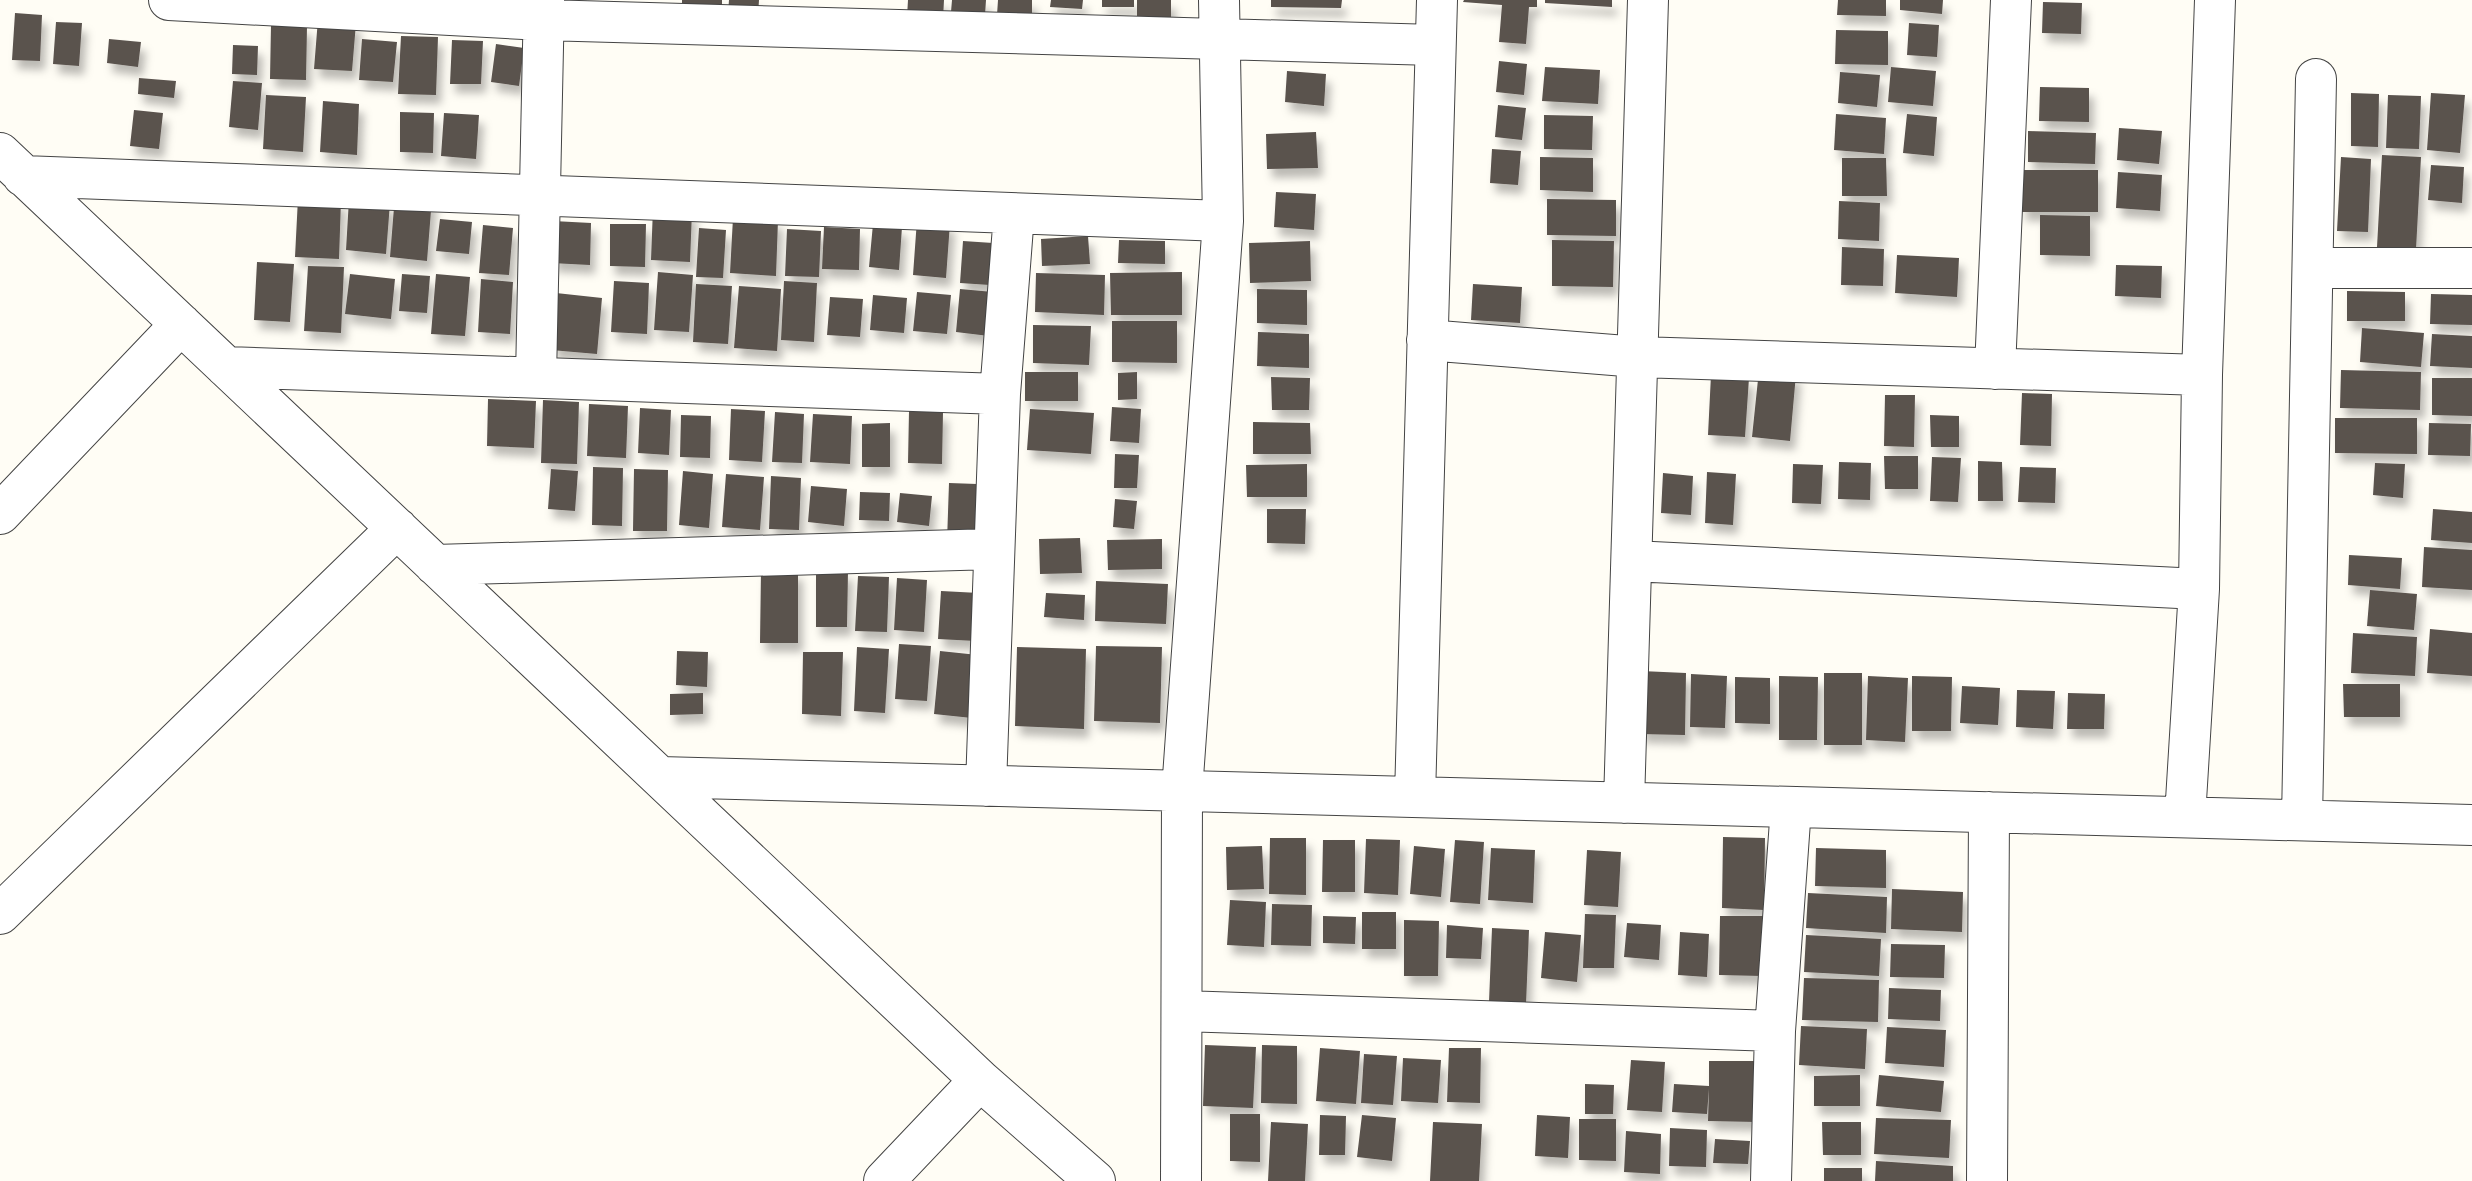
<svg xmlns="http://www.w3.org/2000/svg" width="2472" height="1181" viewBox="0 0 2472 1181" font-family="'Source Serif 4',serif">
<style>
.building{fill:#5a524d;filter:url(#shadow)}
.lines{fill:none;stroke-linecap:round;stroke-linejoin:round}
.minor-casing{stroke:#444;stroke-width:42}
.minor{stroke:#fff;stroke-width:40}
</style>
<defs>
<filter id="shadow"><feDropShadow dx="5" dy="9" stdDeviation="4" flood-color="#0004"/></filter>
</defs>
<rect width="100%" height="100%" fill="#fffdf5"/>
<path class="building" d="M682,0H722V11L682,10Z
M729,0H759L758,15L728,13Z
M908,0H944L943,19L907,17Z
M952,0H986L985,15L951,12Z
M998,0H1032V15H997Z
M1051,0H1083L1082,9L1050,7Z
M1102,0H1134V7H1102Z
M1137,0H1171V28H1137Z
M1271,0H1342L1341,8L1271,7Z
M1464,0H1537V7H1529L1526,44L1499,42L1502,5L1463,2Z
M1545,0H1612V7L1545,3Z
M1838,0H1886V16L1837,15Z
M1900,0H1943L1942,14L1900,10Z
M2043,2L2082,3L2081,34L2042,33Z
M15,13L42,15L40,61L12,60Z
M318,19L356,23L352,71L314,69Z
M56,22L82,23L79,66L53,64Z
M1909,23L1939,25L1937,57L1907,55Z
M271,25L307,26L306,80L270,79Z
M1836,30L1888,31V65L1835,64Z
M401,36L438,37L436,95L398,94Z
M109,39L141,42L138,67L107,63Z
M362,39L397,42L393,82L359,80Z
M452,40L483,41L481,84H450Z
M496,44L524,48L519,86L491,82Z
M233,45L258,46L257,75L232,74Z
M1499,61L1527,64L1524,95L1496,92Z
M1545,67L1600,70L1598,104L1542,101Z
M1891,67L1936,71L1933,106L1888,102Z
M1287,71L1326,74L1324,106L1285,102Z
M1840,72L1880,75L1877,107L1838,103Z
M139,78L176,81L174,98L138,94Z
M233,81L262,83L258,130L229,127Z
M2040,87L2089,88V122L2039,121Z
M2351,93L2379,94L2378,147L2351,146Z
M2431,93L2465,95L2460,153L2427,150Z
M266,95L306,97L303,152L263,149Z
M2388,95L2421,96L2419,149L2386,148Z
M323,101L359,104L357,155L320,152Z
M1498,105L1526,108L1522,140L1495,137Z
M134,110L163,113L159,149L130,146Z
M400,112L434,113L433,153L400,152Z
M444,113L479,115L476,159L441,156Z
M1836,114L1886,118L1884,154L1834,150Z
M1907,114L1937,117L1934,156L1903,153Z
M1544,115L1593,116L1592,150L1544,149Z
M2119,128L2162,131L2159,164L2117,160Z
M2028,131L2096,133L2095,164L2028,162Z
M1316,132L1318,168L1267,169L1266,134Z
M1492,149L1521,151L1518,185L1490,183Z
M2382,155L2421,157L2416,249L2377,247Z
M1540,157L1593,158V192L1540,190Z
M2341,157L2371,159L2368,232L2337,231Z
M1842,158H1886L1887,196H1842Z
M2431,165L2464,167L2462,203L2428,200Z
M2021,170H2098V212H2021Z
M2118,172L2162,175L2160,211L2116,208Z
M1276,192L1316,194L1314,230L1274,227Z
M395,195L432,198L427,261L390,257Z
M298,198L341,200L339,259L295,257Z
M349,199L390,203L386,254L346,250Z
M1547,199L1616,200V236L1547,235Z
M1839,201L1880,203L1879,241L1838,239Z
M653,208L692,211L690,262L651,260Z
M2040,215L2090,216V256L2040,255Z
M733,218L778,220L776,276L730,273Z
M440,219L472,222L469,254L436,251Z
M917,220L950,223L946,278L913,275Z
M553,221L591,223L590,265L551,263Z
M610,224H646L645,267L610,266Z
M873,224L902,227L899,270L869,267Z
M483,225L513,228L509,275L479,273Z
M824,227L860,229L859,270L822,269Z
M699,228L726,230L723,278L696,277Z
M787,229L821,231L819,277L785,276Z
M1088,236L1090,264L1042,266L1041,239Z
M1119,240L1165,241V264L1118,263Z
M1552,240L1614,241L1613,287L1552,286Z
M963,241L993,243L990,285L960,283Z
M1310,241L1311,281L1250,283L1249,243Z
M1842,247L1884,249L1883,286L1841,285Z
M1897,255L1959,258L1957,297L1895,293Z
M257,262L294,264L290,322L254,320Z
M2116,265L2162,266L2161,298L2115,296Z
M308,266L344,267L341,333L304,331Z
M658,272L693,275L689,332L654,330Z
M1182,272V315H1111L1110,273Z
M1036,273L1105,275L1104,315L1035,312Z
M350,274L395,279L391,319L345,314Z
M402,274L430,276L427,313L399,311Z
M436,274L470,277L465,336L431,334Z
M481,279L513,282L510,334L478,332Z
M614,281L649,283L647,334L611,332Z
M784,281L817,283L814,342L781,340Z
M696,284L732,286L728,344L693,342Z
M1473,284L1522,287L1520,323L1471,320Z
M739,286L781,289L777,351L734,348Z
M960,289L993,292L989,336L956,332Z
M1257,289L1307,290V325L1257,323Z
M2347,291L2405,292V321H2347Z
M917,292L951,295L947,334L913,331Z
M556,293L602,298L597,354L551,350Z
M2431,294L2472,295V325L2430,324Z
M873,295L907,298L904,333L870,330Z
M830,297L863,299L860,337L827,335Z
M1112,321H1177V363L1112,362Z
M1033,325L1091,326L1089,365L1033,363Z
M2362,328L2424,333L2421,367L2360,362Z
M1258,332L1309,334V368L1257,366Z
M2432,334L2472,336V368L2430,366Z
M1759,370L1796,374L1790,441L1752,437Z
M2341,370L2421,372L2420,410L2340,408Z
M1025,372H1078V401H1025Z
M1137,372V399L1118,400V373Z
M1711,375L1749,378L1745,437L1708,435Z
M1271,377L1310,378L1309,410H1272Z
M2432,378H2472V416L2432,415Z
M2022,393L2052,394L2051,446L2020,445Z
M1885,395H1915L1914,447L1884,446Z
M488,399L536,401L534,448L487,446Z
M543,400L579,402L577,464L541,463Z
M589,404L628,406L626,458L587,456Z
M1112,407L1141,409L1139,443L1110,441Z
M640,408L671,410L669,455L638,453Z
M731,409L765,411L762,462L729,460Z
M1030,409L1094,413L1091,454L1027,450Z
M909,411L943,412L942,464L908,463Z
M775,412L804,414L802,463L772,462Z
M813,414L852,416L850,464L810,462Z
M681,415L711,416L710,458L680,457Z
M1930,415L1959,416V447H1931Z
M2335,418H2417V454L2335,453Z
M1253,422L1310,423L1311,454H1253Z
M890,423V467H862V424Z
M2429,423L2471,424L2470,456L2428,455Z
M1115,454L1139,455L1137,488H1114Z
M1884,456H1918V489H1885Z
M1932,457L1961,458L1958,502L1930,501Z
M1978,461L2002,462L2003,501H1978Z
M1839,462L1871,463L1870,500L1838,499Z
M2375,463L2405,464L2403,498L2373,495Z
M1307,464V497H1247L1246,465Z
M1793,464L1823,465L1821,504L1792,503Z
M593,467L623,468L622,526L592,525Z
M2020,467L2056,468L2055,503L2018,502Z
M551,469L578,471L575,511L548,509Z
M634,469L668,470L667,531H633Z
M683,471L713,474L709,528L679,525Z
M1707,472L1736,474L1733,525L1705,523Z
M1663,473L1693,476L1691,515L1661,513Z
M726,474L764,477L760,530L722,527Z
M771,476L801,478L799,530L769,529Z
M949,483L977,484L975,543L947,542Z
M811,486L847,489L844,526L808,522Z
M860,492L890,493L889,521L859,520Z
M900,493L932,496L929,526L897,522Z
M1115,499L1137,501L1134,529L1113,527Z
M1267,509H1306L1305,544L1267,543Z
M2433,509L2472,512V543L2431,540Z
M1080,538L1082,573L1040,574L1039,539Z
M1162,539V569L1108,570L1107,540Z
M2424,547L2472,550V590L2422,587Z
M2349,555L2402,558L2400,589L2348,585Z
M761,570L798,571V643H760Z
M816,571H848L847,627H816Z
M858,576L889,577L887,632L855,631Z
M897,578L927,580L924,632L894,630Z
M1096,581L1168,584L1166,624L1095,621Z
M2370,590L2417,594L2414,630L2367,626Z
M941,591L979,593L976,641L938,639Z
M1046,593L1085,595L1084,620L1044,617Z
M2430,629L2472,633V676L2427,673Z
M2353,633L2417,637L2415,676L2351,673Z
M899,644L931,646L927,701L895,699Z
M1096,646L1162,647L1160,723L1094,721Z
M857,647L889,649L885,713L854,711Z
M1017,647L1086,649L1084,729L1015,726Z
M677,651L708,652L707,687L676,685Z
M940,651L978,655L972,718L934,714Z
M803,652H843L841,716L802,714Z
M1641,671L1686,673L1685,735L1639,734Z
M1824,673H1862V745H1824Z
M1691,674L1727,676L1725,728L1690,727Z
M1779,676L1818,677L1817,740H1779Z
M1868,676L1908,678L1905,742L1866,740Z
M1912,676L1952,677L1951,731H1912Z
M1735,677L1770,678V724L1735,723Z
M2343,684H2400V717H2344Z
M1962,686L2000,688L1998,725L1960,723Z
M2017,690L2055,691L2053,729L2016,727Z
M703,693V714L670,715V694Z
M2068,693L2105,694L2104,729H2067Z
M1723,837L1765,838L1764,910L1722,908Z
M1270,838H1306V895L1269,894Z
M1366,839L1400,840L1398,895L1364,893Z
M1323,840H1355V892H1322Z
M1455,840L1484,842L1480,904L1450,902Z
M1262,846L1264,889L1227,890L1226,847Z
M1414,846L1445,849L1441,897L1410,894Z
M1491,848L1535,850L1533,903L1488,900Z
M1816,848L1886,850V888L1815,886Z
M1587,850L1621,852L1618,907L1584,905Z
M1892,889L1963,892L1962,932L1891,929Z
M1808,893L1887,897L1886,933L1806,928Z
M1230,900L1266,902L1264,947L1227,945Z
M1272,904L1312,905L1311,946L1271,945Z
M1362,912H1396V949H1362Z
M1585,914L1616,915L1614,968H1583Z
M1323,916L1356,917L1355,944L1323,943Z
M1720,916H1763L1762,976L1719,975Z
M1404,920L1439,921L1438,976H1404Z
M1627,923L1661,925L1659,960L1624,957Z
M1447,925L1483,928L1481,959L1446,958Z
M1492,928L1529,930L1526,1004L1489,1002Z
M1545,932L1581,935L1577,982L1541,978Z
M1680,932L1709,934L1707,977L1678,975Z
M1806,935L1881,939L1879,976L1804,972Z
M1891,944L1945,945L1944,978L1890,977Z
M1804,978L1879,980L1878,1022L1802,1020Z
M1889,988L1941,990L1940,1021L1888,1019Z
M1801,1026L1867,1029L1865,1069L1799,1065Z
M1887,1027L1946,1030L1944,1067L1885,1063Z
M1205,1045L1256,1047L1253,1108L1203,1106Z
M1262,1045L1297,1046V1104L1261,1103Z
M1320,1048L1360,1051L1356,1104L1316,1101Z
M1449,1048H1481L1480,1103L1447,1102Z
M1364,1054L1397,1056L1393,1105L1361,1103Z
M1403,1058L1441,1060L1438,1103L1401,1101Z
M1631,1060L1665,1062L1662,1112L1627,1110Z
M1709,1061H1757V1122L1708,1121L1709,1089L1707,1114L1672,1112L1674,1084L1709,1086Z
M1860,1075V1106H1814V1076Z
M1879,1075L1944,1081L1941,1112L1876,1106Z
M1585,1084L1614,1085L1613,1114H1585Z
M1230,1114H1260V1162L1230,1161Z
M1320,1115L1346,1116L1345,1155H1319Z
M1362,1115L1396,1118L1392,1161L1357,1157Z
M1537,1115L1570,1117L1568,1158L1535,1156Z
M1876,1118L1951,1120L1949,1158L1874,1154Z
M1579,1119H1616V1161L1579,1160Z
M1271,1122L1308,1124L1305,1181H1268Z
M1433,1122L1482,1124L1479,1181H1430Z
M1822,1122H1861V1155H1823Z
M1670,1128L1707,1130L1706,1167L1669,1166Z
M1626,1131L1661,1134L1660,1174L1624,1172Z
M1715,1139L1750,1141L1748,1164L1713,1163Z
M1876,1161L1953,1166V1181H1875Z
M1824,1168H1862V1181H1824Z"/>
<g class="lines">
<defs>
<path id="minor" d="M169,0L543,20L1435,45
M0,153L980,1080L1095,1181
M23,176L1223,221
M2313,268H2472
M1427,340L1638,357L2202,375
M226,367L1000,394
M1995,369L2011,0
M536,377L544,0
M0,514L181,324
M1632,561L2199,589
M435,565L994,549
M660,777L2472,825
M986,786L1000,394L1014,214
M1415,797L1437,0
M1624,803L1648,0
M2185,817L2199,589L2202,375L2215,0
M2302,820L2316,79
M0,914L397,528
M1182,1011L1775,1031
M884,1181L980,1080
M1181,1181L1182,791L1223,221L1219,0
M1771,1181L1775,1031L1791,807
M1987,1181L1989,812"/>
</defs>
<use href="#minor" class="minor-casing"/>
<use href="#minor" class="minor"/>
</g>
</svg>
